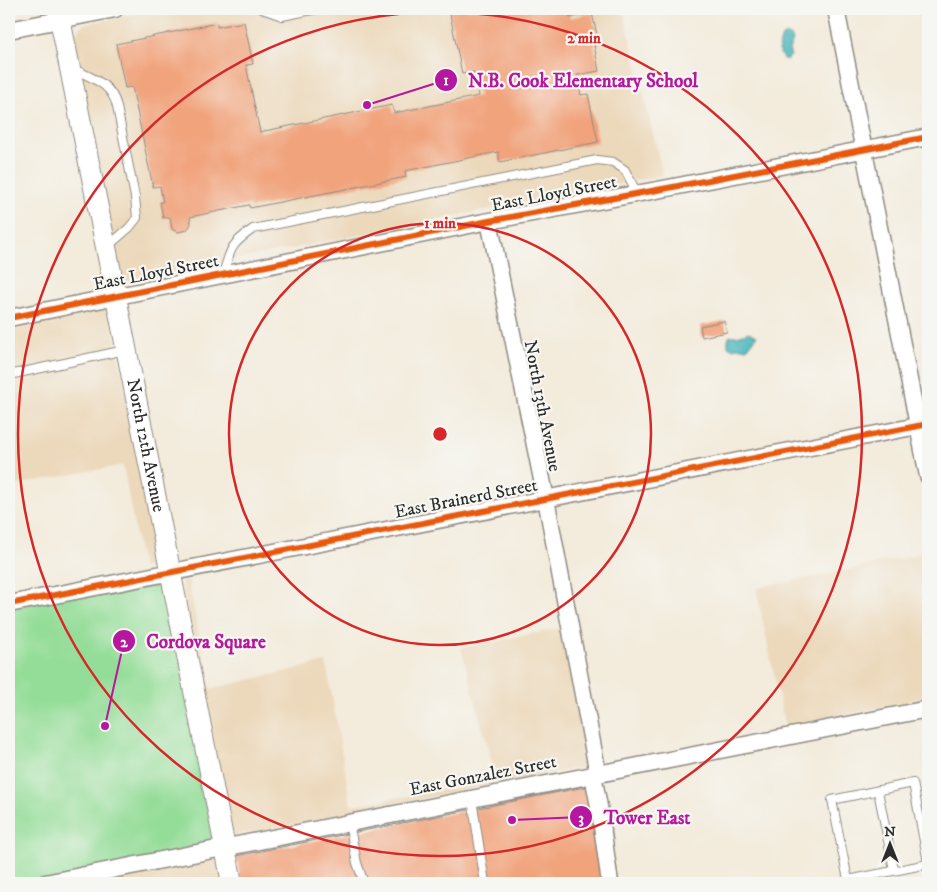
<svg xmlns="http://www.w3.org/2000/svg" width="937" height="892" viewBox="0 0 937 892" font-family="'IM FELL DW Pica',serif">
<style>
.built{fill:#ecd8ba}
.green{fill:#94dd98;stroke:#608462}
.water{fill:#41b2b8;stroke:#366e72}
.building{fill:#f1a37b}
.lines{fill:none;stroke-linecap:round;stroke-linejoin:round}
.service-casing{stroke:#8f8b83;stroke-width:10}
.minor-casing{stroke:#8f8b83;stroke-width:19}
.tertiary-casing{stroke:#8f8b83;stroke-width:22}
.service{stroke:#fff;stroke-width:8}
.minor{stroke:#fff;stroke-width:16}
.tertiary{stroke:#fff;stroke-width:20}
.cycleway-casing{stroke:#f6f6f2;stroke-width:9}
.cycleway{stroke:#e8590c;stroke-width:6}
.ring{fill:none;stroke:#d62828;stroke-width:2.5}
.labels{text-anchor:middle;dominant-baseline:central;stroke-width:4.5;stroke-linejoin:round;paint-order:stroke}
.street-label{font-size:18px;fill:#2b2b2b;stroke:#f6f6f2}
.centre{fill:#d62828;stroke:#f6f6f2;stroke-width:2.5}
.ring-label{font-size:15px;text-anchor:middle;font-weight:bold;fill:#d62828;stroke:#f6f6f2;stroke-width:4.5;stroke-linejoin:round;paint-order:stroke}
.leader{fill:none;stroke:#b5179e;stroke-width:2}
.callout-dot{fill:#b5179e;stroke:#f6f6f2;stroke-width:2}
.mark-label{font-size:15px;text-anchor:middle;font-weight:bold;fill:#fff}
.callout-label{font-size:19px;text-anchor:middle;font-weight:bold;fill:#b5179e;stroke:#f6f6f2;stroke-width:4.5;stroke-linejoin:round;paint-order:stroke}
</style>
<rect width="100%" height="100%" fill="#f6f6f2"/>
<filter id="ink" filterUnits="userSpaceOnUse"><feTurbulence type="fractalNoise" baseFrequency=".02" numOctaves="2"/><feDisplacementMap in="SourceGraphic" scale="10" xChannelSelector="R" yChannelSelector="G"/><feConvolveMatrix kernelMatrix="1 2 1 2 8 2 1 2 1" color-interpolation-filters="sRGB"/></filter>
<filter id="wash" filterUnits="userSpaceOnUse"><feTurbulence type="fractalNoise" baseFrequency=".0096" numOctaves="4" result="noise"/><feDisplacementMap in="SourceGraphic" scale="20" xChannelSelector="R" yChannelSelector="G"/><feGaussianBlur stdDeviation="1.12" result="paint"/><feColorMatrix in="noise" values="0 0 0 0 0 0 0 0 0 0 0 0 0 0 0 0 0 1.4 0 .05"/><feComposite in="paint" operator="in"/></filter>
<g filter="url(#wash)">
<rect width="100%" height="100%" fill="#f3ebdb"/>
<path class="built" d="M162,9H623L663,175L118,283L74,36L78,30L84,24Z
M109,308L160,564L142,568L123,465L9,486V328Z
M928,552V698L785,727L756,588L843,571Z
M188,580L210,689L326,662L351,805L497,782L461,648L561,628L588,766L232,836L181,581Z
M218,860L223,883H98Z"/>
<path class="green" d="M171,573L225,848L45,883H9V604Z"/>
<path class="water" d="M786,34L792,37L793,41L789,49L791,56C789,59 786,60 783,59C776,49 779,48 782,36Z
M749,332L757,336L749,347L746,349L737,347L733,349L728,346C727,332 731,337 740,335C743,334 746,333 749,332Z"/>
<g id="blocks">
<path class="building" d="M449,9H568L570,18L592,13L599,44L594,45L599,71L577,75L581,95L588,94L598,142L500,162L498,152L405,171L406,177L250,208L249,205L190,217L191,224L187,230L178,232L172,229L170,217L163,218L160,202H163L160,186L153,187L132,87L125,88L116,44L217,23V27L244,22L253,64L246,65L260,132L392,105L394,113L479,96L474,72L462,74Z
M724,321L727,332L702,337L700,326Z
M600,784L616,883H241L236,856Z"/>
</g>
</g>
<g filter="url(#ink)">
<use href="#blocks" fill-opacity="0" stroke="#8f8b83" stroke-width="1"/>
<g class="lines">
<defs>
<path id="service" d="M262,9L282,16L317,9
M72,68C91,78 112,83 117,107L135,197L137,218L129,228L108,246
M223,275C230,249 231,244 253,229L597,160L613,162L625,170L637,193
M9,375L125,350
M878,791L894,870
M472,799L485,883
M349,823L357,863L364,883
M928,862L913,783L832,800L848,880L928,864"/>
<path id="minor" d="M836,9L928,476
M9,30L115,9
M489,221L546,499L598,774
M9,318L489,221L668,188L928,137
M9,604L928,424
M593,775L600,812L610,883
M45,883L928,709"/>
<g id="tertiary">
<path id="s1" d="M58,9L116,297L232,883"/>
</g>
</defs>
<use href="#service" class="service-casing"/>
<use href="#minor" class="minor-casing"/>
<use href="#tertiary" class="tertiary-casing"/>
<use href="#service" class="service"/>
<use href="#minor" class="minor"/>
<use href="#tertiary" class="tertiary"/>
<defs>
<path id="cycleway" d="M9,318L489,221L668,188L928,137
M9,604L928,424"/>
</defs>
<use href="#cycleway" class="cycleway-casing"/>
<use href="#cycleway" class="cycleway"/>
</g>
</g>
<g class="ring">
<circle cx="440" cy="434" r="211"/>
<circle cx="440" cy="434" r="422"/>
</g>
<g class="labels">
<g class="street-label">
<text transform="translate(554 194) rotate(-11)">East Lloyd Street</text>
<text transform="translate(156 273) rotate(-11)">East Lloyd Street</text>
<text transform="translate(542 406) rotate(79)">North 13th Avenue</text>
<text stroke="none"><textPath href="#s1" startOffset="445">North 12th Avenue</textPath></text>
<text transform="translate(466 499) rotate(-11)">East Brainerd Street</text>
<text transform="translate(483 776) rotate(-11)">East Gonzalez Street</text>
</g>
</g>
<circle cx="440" cy="434" r="8" class="centre"/>
<g class="ring-label">
<text x="584" y="43">2 min</text>
<text x="440" y="228">1 min</text>
</g>
<path class="leader" d="M367 105L446 80M105 726L124 641M512 820L581 817"/>
<g class="callout-dot">
<circle cx="367" cy="105" r="5"/>
<circle cx="105" cy="726" r="5"/>
<circle cx="512" cy="820" r="5"/>
<circle cx="446" cy="80" r="12"/>
<circle cx="124" cy="641" r="12"/>
<circle cx="581" cy="817" r="12"/>
</g>
<g class="mark-label">
<text x="446" y="85">1</text>
<text x="124" y="647">2</text>
<text x="581" y="823">3</text>
</g>
<g class="callout-label">
<text x="583" y="87">N.B. Cook Elementary School</text>
<text x="206" y="648">Cordova Square</text>
<text x="647" y="824">Tower East</text>
</g>
<rect width="937" height="892" fill="none" stroke="#f6f6f2" stroke-width="30"/>
<g transform="translate(890 844)" stroke="#f6f6f2" stroke-width="4" paint-order="stroke">
<path d="M0-4L9 19L0 12L-9 19Z" fill="#2b2b2b"/>
<text y="-8" font-size="14" font-weight="bold" text-anchor="middle" fill="#2b2b2b">N</text>
</g>
</svg>
